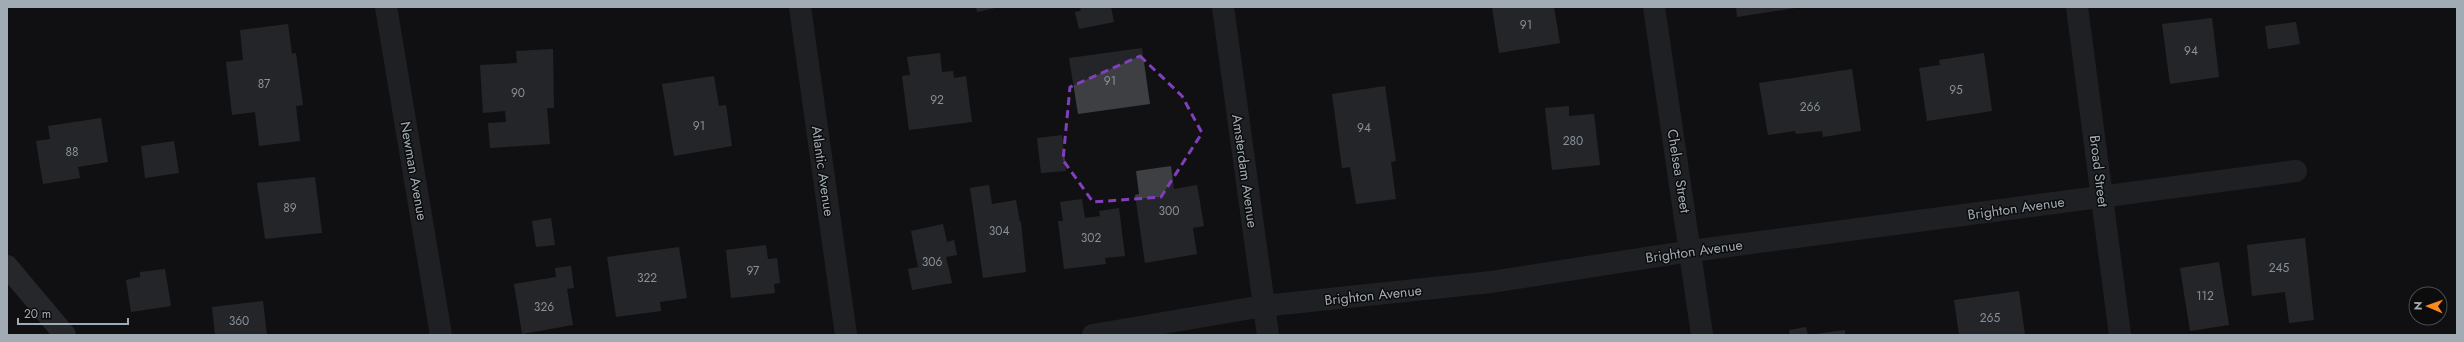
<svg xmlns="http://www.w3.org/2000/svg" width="2464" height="342" viewBox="0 0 2464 342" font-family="Jost,sans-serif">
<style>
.building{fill:#3d3f43}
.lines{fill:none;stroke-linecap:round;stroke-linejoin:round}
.minor{stroke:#323438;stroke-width:22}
.tertiary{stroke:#323438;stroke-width:22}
.secondary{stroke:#404348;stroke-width:22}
.marked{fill:none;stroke:#813fbd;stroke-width:3;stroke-dasharray:8 5;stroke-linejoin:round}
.labels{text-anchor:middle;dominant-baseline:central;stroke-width:3;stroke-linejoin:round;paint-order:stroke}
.number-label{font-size:12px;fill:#889098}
.street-label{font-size:14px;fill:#a1abb4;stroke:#0c0c0d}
</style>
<rect width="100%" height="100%" fill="#111113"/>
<path class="building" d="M976,7H994L995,8L977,12Z
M1080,7H1111L1114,22L1079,29L1075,12L1081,11Z
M1492,7H1554L1560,43L1499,53Z
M1736,7H1795V8L1737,17Z
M2212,18L2219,77L2170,84L2162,24Z
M2296,22L2300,44L2268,49L2265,26Z
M288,24L292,54L296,53L303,105L296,106L300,141L259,146L255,112L232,115L226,62L243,60L240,30Z
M1142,48L1150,104L1078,114L1069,58Z
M553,49L554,108H547L550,144L490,148L488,123L506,122L505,111L483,113L480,65L517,63L516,51Z
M940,53L942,72L953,71L954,78L966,76L972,122L909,130L902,76L910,75L907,57Z
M1984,53L1992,111L1927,121L1919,68L1940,65L1939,60Z
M1852,69L1861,131L1823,137L1822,131L1796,134L1795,131L1768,135L1759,83Z
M714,76L719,106L726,105L732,146L674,156L662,84Z
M1385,86L1396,161L1391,162L1396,199L1356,204L1350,167L1342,168L1332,94Z
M1569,106V116L1594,114L1600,165L1552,170L1545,108Z
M101,118L108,162L78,167L80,178L43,184L36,141L50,139L48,126Z
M1062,135L1066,171L1041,173L1037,138Z
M174,141L179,173L145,178L141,146Z
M1171,166L1174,189L1197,185L1204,226L1193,228L1197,254L1145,263L1135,195L1139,194L1136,171Z
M315,177L322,233L265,239L257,183Z
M989,185L992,204L1016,200L1020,222H1021L1026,272L983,278L970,188Z
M1082,199L1085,218L1100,216L1099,211L1119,208L1125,256L1105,258L1106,264L1064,269L1058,221H1063L1060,202Z
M551,218L555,245L536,247L532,221Z
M943,224L947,242L954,240L957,255L946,257L952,283L912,290L908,269L918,267L911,231Z
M2305,238L2314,320L2289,323L2285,292L2252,296L2247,245Z
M766,245L768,259L777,258L780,283L774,284L775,293L731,298L726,250Z
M679,247L687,298L660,302L661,311L616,317L607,257Z
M2219,262L2229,325L2190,331L2180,268Z
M571,266L574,288L567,289L573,325L522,334L514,284L556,277L555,268Z
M165,269L171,306L131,312L126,280L140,277V272Z
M2019,291L2025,335H1959L1954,300Z
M263,301L267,335H215L212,307Z
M1806,327L1808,335H1790L1789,330Z
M1845,330V335H1816V334Z"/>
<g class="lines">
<path class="minor" d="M386,7L441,335
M800,7L846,335
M1223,7L1268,335
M2077,7L2120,335
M1093,335L1263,306L1491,282L1691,251L2296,171"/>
<path class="tertiary" d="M1654,7L1702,335"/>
<path class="secondary" d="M7,266L65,335"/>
</g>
<path d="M0 0H2464V342H0ZM1140,56L1182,96L1202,133L1161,197L1093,202L1063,160L1070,87Z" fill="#111113" fill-opacity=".55" fill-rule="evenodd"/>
<path class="marked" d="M1140,56L1182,96L1202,133L1161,197L1093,202L1063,160L1070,87Z"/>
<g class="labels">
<g class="number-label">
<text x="1526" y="25">91</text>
<text x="2191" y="51">94</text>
<text x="1110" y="81">91</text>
<text x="264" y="84">87</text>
<text x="1956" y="90">95</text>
<text x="518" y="93">90</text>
<text x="937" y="100">92</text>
<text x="1810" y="107">266</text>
<text x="699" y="126">91</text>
<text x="1364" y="128">94</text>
<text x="1573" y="141">280</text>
<text x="72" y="152">88</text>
<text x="290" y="208">89</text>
<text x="1169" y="211">300</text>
<text x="999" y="231">304</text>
<text x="1091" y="238">302</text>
<text x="932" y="262">306</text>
<text x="2279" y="268">245</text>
<text x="753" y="271">97</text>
<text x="647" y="278">322</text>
<text x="2205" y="296">112</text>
<text x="544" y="307">326</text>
<text x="1990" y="318">265</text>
<text x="239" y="321">360</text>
</g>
<g class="street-label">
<text transform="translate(414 171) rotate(80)">Newman Avenue</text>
<text transform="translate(823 171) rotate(82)">Atlantic Avenue</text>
<text transform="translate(1245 171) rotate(82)">Amsterdam Avenue</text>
<text transform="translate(1679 171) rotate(81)">Chelsea Street</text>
<text transform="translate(2099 171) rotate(83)">Broad Street</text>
<text transform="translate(2016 208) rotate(-8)">Brighton Avenue</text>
<text transform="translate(1694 251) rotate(-8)">Brighton Avenue</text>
<text transform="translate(1373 295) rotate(-6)">Brighton Avenue</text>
</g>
</g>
<rect width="2464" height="342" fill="none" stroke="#a1abb4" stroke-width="16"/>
<g transform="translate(2428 306) rotate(272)"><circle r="19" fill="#0c0c0d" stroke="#484c50"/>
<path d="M0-3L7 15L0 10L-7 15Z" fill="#fc891f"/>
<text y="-6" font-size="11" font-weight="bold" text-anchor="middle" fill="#a1abb4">N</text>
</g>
<path d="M18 318v6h110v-6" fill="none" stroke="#a1abb4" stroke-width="2"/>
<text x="24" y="318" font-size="12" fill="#a1abb4" stroke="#0c0c0d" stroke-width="3" paint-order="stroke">20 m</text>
</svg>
